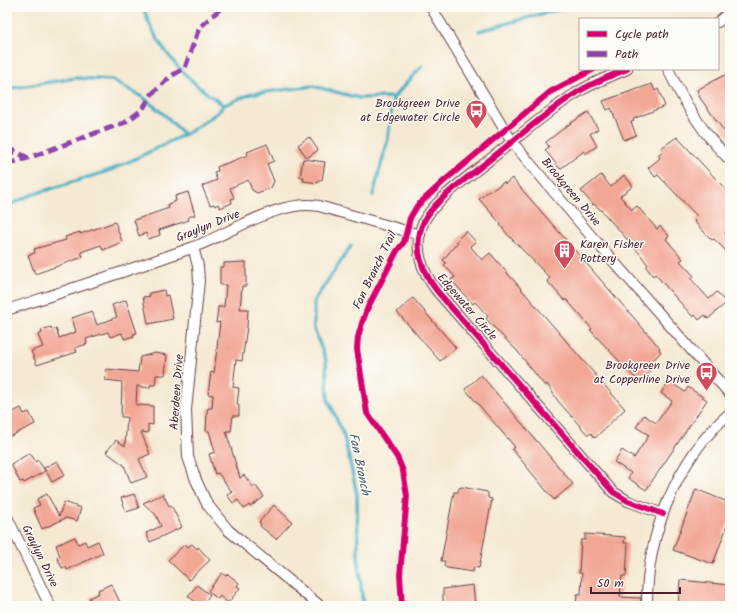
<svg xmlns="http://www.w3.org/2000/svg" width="737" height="613" viewBox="0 0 737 613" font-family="Kalam,sans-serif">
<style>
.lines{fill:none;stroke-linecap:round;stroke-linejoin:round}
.stream{stroke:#44aec3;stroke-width:3.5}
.building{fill:#f2a694}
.minor-casing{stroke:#643d44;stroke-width:12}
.minor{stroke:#fff;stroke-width:10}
.quiet{stroke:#8e44ad;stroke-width:5;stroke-dasharray:10 5;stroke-linecap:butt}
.cycleway-casing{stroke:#fdfcf7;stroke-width:8}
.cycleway{stroke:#d6006c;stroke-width:6}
.labels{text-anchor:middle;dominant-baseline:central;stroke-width:3;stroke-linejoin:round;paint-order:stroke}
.poi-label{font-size:12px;fill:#4a1f2b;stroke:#fdfcf7;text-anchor:end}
.street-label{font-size:12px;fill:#4a1f2b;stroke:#fdfcf7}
.water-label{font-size:13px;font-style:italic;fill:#475f6f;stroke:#fdfcf7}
</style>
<rect width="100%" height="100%" fill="#fdfcf7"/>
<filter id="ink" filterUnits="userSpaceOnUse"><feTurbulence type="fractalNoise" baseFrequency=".025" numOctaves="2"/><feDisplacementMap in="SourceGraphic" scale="8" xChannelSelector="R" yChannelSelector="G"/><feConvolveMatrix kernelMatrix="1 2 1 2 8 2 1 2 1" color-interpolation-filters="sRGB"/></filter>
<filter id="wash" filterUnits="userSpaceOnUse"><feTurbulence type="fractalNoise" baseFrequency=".012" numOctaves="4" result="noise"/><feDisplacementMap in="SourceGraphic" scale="16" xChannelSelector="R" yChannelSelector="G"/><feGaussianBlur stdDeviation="0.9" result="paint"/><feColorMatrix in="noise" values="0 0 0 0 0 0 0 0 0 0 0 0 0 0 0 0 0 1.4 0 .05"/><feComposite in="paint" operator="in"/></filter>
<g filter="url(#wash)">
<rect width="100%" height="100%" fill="#f5e9d3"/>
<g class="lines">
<path class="stream" d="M143,7C156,48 188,83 224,105
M479,31L567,7
M7,89L75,78L112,80L144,98L167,117L184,135
M373,195L388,139L393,98L422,66
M7,206L31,195L111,170L141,156L191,131L217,113L224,105L251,94L313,86L359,98L390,97L393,98
M351,246L314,301V329L326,360L328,399L344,436L357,494L358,556L363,606"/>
</g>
<g id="blocks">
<path class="building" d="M730,72V139L700,98L697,90Z
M652,84L655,91L658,89L665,106L633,119L634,121L631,122L636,135L624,140L611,108L607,110L603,101Z
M588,112L598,129L590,134L597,146L585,154L584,151L560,169L545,150L549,147L546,142L568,125Z
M309,137L318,150L307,158L298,145Z
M677,137L730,194V227L725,233L730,238V255L714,239L712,240L704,232L694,221L698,217L658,175L655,177L648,168L660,158L658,155L663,151L661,148Z
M267,144L274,161L267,164L274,181L271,188L257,193L252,190L248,180L230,188L234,198L231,199L232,203L220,208L218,204L215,206L214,204L210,205L202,186L217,180L214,172L218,171L217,167L248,155L247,152Z
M303,159L325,162L322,180H318V183L303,181L304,177H300Z
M601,175L611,187L624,175L633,186L620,196L632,210L637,206L657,229L660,226L669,236L666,239L683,259L680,261L694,276L691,279L709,299L717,292L726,303L708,319L705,315L699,320L695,315L693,317L655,274L653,276L646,267L648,265L640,254L601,210L594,204L593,205L581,191Z
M512,178L660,348L659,349L661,352L646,368L650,372L639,382L590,330L592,329L566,299L565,301L547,281L550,278L508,235L500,225L501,224L479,199L490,190L491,191L504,182L505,184Z
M188,192L195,215L188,217L189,220L159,230L160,235L148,239L146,233L139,236L134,220L169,208L168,204L176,201L175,196Z
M115,222L122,242L103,250L101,245L81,252L83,257L35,274L28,255L35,253L34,249L66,240L65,237L80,232V234Z
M466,231L476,242L470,246L482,260L490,253L625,409L595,438L591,433L588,435L558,401L547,384L545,386L518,352L486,319L488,316L475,302L473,304L451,280L455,277L444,265L446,263L443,260L458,242L456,241Z
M246,262V286H242L240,309H248L247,327L242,361L236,360L233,387L239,388L237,405H239V416H233L231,431H226L240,478L244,475L253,487L255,485L264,497L250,507L249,505L244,509L238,500L233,503L227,495L232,492L218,473L215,474L209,454L215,452L209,431H206L207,412L208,408H212L213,395L208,394L211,372L214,373L220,322L216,323L218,307H224L226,285H220V267H224V263Z
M164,290L165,296L168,295L173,319L148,324L143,297L150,296L149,293Z
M413,298L456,348L440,361L397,312Z
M126,300L137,333L133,334L134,336L124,339L122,333L110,337L108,332L86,339L87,344L75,348L77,352L37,365L31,351L43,347L38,335L42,333L41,330L51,327L52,330L56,328L59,338L76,332L72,318L92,311L97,325L117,317L112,305Z
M155,353L167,355L165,375H156L155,385H150V388L137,386L136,405L153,406V425L148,424V433L141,432L150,454L139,459L147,477L131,483L124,465L106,452L116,440L125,446L127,417H121L122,382L105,380L106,369L138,372L140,357Z
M481,375L573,484L554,500L512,449L515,447L465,389Z
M669,381L685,392L688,387L707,400L646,490L628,478L631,473L614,462L622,450L634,458L649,435L636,427L644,415L656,423L672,401L661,393Z
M21,408L24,414L29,412L35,424L7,438V415Z
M30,453L36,462L38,460L45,471L24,483L23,481L20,482L11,464Z
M57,461L65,475L52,482L44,468Z
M462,487L487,492L488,493V498L492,499L479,568L474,567L473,572L447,568L444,566L445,561H441L454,492H458L459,488Z
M696,489L730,503V518L713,564L673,550Z
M47,494L59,516L64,502L81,508L77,521L66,518L42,529L33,508L40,505L37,499Z
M134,494L139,508L126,512L121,498Z
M163,494L169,506L171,505L182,527L150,542L146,533L161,526L156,515L143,503Z
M274,505L292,522L276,539L260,526L261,524L259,522Z
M585,534L625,537L624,543H628L626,576H622L620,597L641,598V606H576L577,594H581L582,573H579L581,540H585Z
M75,537L78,544L85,541L87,546L98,541L103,553L67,570L66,567L62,568L57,557L60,556L56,545Z
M185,544L188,547L192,544L197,549L198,547L210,560L189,580L168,560Z
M222,573L226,576L228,574L239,583L237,586L240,588L228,603L220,596L218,599L208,591Z
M680,580L730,585V606H678Z
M111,584L120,602L112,606H93L89,598L99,593L98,590Z
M197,585L210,595L201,606L188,596Z
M473,585L475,606H443V589Z"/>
</g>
</g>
<g filter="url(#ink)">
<use href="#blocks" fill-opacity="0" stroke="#643d44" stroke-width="1"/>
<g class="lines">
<defs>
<path id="minor" d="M431,7L512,142L586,230L730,394
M718,22L730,12
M627,69C609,77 591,83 575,94C546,112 520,136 493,157C474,173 435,199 424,221C412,246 421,270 437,291L613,492L628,501L663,514
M668,69C684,103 703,134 730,160
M193,247L198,266L199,281L186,410L188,457L196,480L207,504L228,530L320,606
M7,310C68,290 130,270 191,248C228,235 280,198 319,206L420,235
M7,517L50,606
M647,606C646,536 677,458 730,413"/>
</defs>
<use href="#minor" class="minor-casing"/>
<use href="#minor" class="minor"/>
<path class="quiet" d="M7,147L28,158L126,122L142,110L152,94L171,76L185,68L199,28L220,9
M7,157L14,151
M7,164L28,158"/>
<defs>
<path id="cycleway" d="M627,69C609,77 591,83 575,94C546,112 520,136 493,157C474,173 435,199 424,221C412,246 421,270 437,291L613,492L628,501L663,514
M402,606L400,575L407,496L403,471L397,457L367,413L357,349L358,337L362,323L368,307L397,251L404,242L410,218L417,206L444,181L550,92L594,69"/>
</defs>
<use href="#cycleway" class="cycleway-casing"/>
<use href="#cycleway" class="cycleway"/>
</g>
</g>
<defs>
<symbol id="bus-pin" viewBox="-11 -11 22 30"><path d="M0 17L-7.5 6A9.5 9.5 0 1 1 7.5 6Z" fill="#d1495b" stroke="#fdfcf7"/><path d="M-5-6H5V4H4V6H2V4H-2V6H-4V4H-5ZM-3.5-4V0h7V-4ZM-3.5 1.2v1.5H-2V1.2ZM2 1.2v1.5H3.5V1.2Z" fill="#fff"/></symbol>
<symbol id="building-pin" viewBox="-11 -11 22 30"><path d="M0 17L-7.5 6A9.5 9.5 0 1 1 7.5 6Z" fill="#d1495b" stroke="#fdfcf7"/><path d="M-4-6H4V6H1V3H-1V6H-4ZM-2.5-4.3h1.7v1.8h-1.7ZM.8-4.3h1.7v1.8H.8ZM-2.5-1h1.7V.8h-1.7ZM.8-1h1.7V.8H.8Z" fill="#fff"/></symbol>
</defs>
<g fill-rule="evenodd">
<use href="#bus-pin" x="464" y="98" width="25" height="34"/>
<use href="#building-pin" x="552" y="238" width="25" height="34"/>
<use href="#bus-pin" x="694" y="360" width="25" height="34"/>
</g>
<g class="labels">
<g class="poi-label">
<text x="460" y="103">Brookgreen Drive<tspan x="460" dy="14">at Edgewater Circle</tspan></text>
<text x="580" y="244" text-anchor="start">Karen Fisher<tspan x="580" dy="14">Pottery</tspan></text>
<text x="690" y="365">Brookgreen Drive<tspan x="690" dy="14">at Copperline Drive</tspan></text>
</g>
<g class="street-label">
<text transform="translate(571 192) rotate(50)">Brookgreen Drive</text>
<text transform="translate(208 226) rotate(-22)">Graylyn Drive</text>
<text transform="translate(375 270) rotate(-64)">Fan Branch Trail</text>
<text transform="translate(467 307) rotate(49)">Edgewater Circle</text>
<text transform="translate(177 392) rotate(-86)">Aberdeen Drive</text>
<text transform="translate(40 556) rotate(64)">Graylyn Drive</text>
</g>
<g class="water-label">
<text transform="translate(359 464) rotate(78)">Fan Branch</text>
</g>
</g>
<rect width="737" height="613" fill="none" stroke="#fdfcf7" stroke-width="24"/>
<rect x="579" y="18" width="140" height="52" fill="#fdfcf7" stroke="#b5a4a5"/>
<rect x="587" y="31" width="20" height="6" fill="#d6006c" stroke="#b5a4a5"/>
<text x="615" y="38" font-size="12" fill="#4a1f2b">Cycle path</text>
<rect x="587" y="51" width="20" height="6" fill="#8e44ad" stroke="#b5a4a5"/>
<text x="615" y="58" font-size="12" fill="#4a1f2b">Path</text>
<path d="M591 587v6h89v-6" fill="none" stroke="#4a1f2b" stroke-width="2"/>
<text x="597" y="587" font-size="12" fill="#4a1f2b" stroke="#fdfcf7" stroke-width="3" paint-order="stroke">50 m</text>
</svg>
